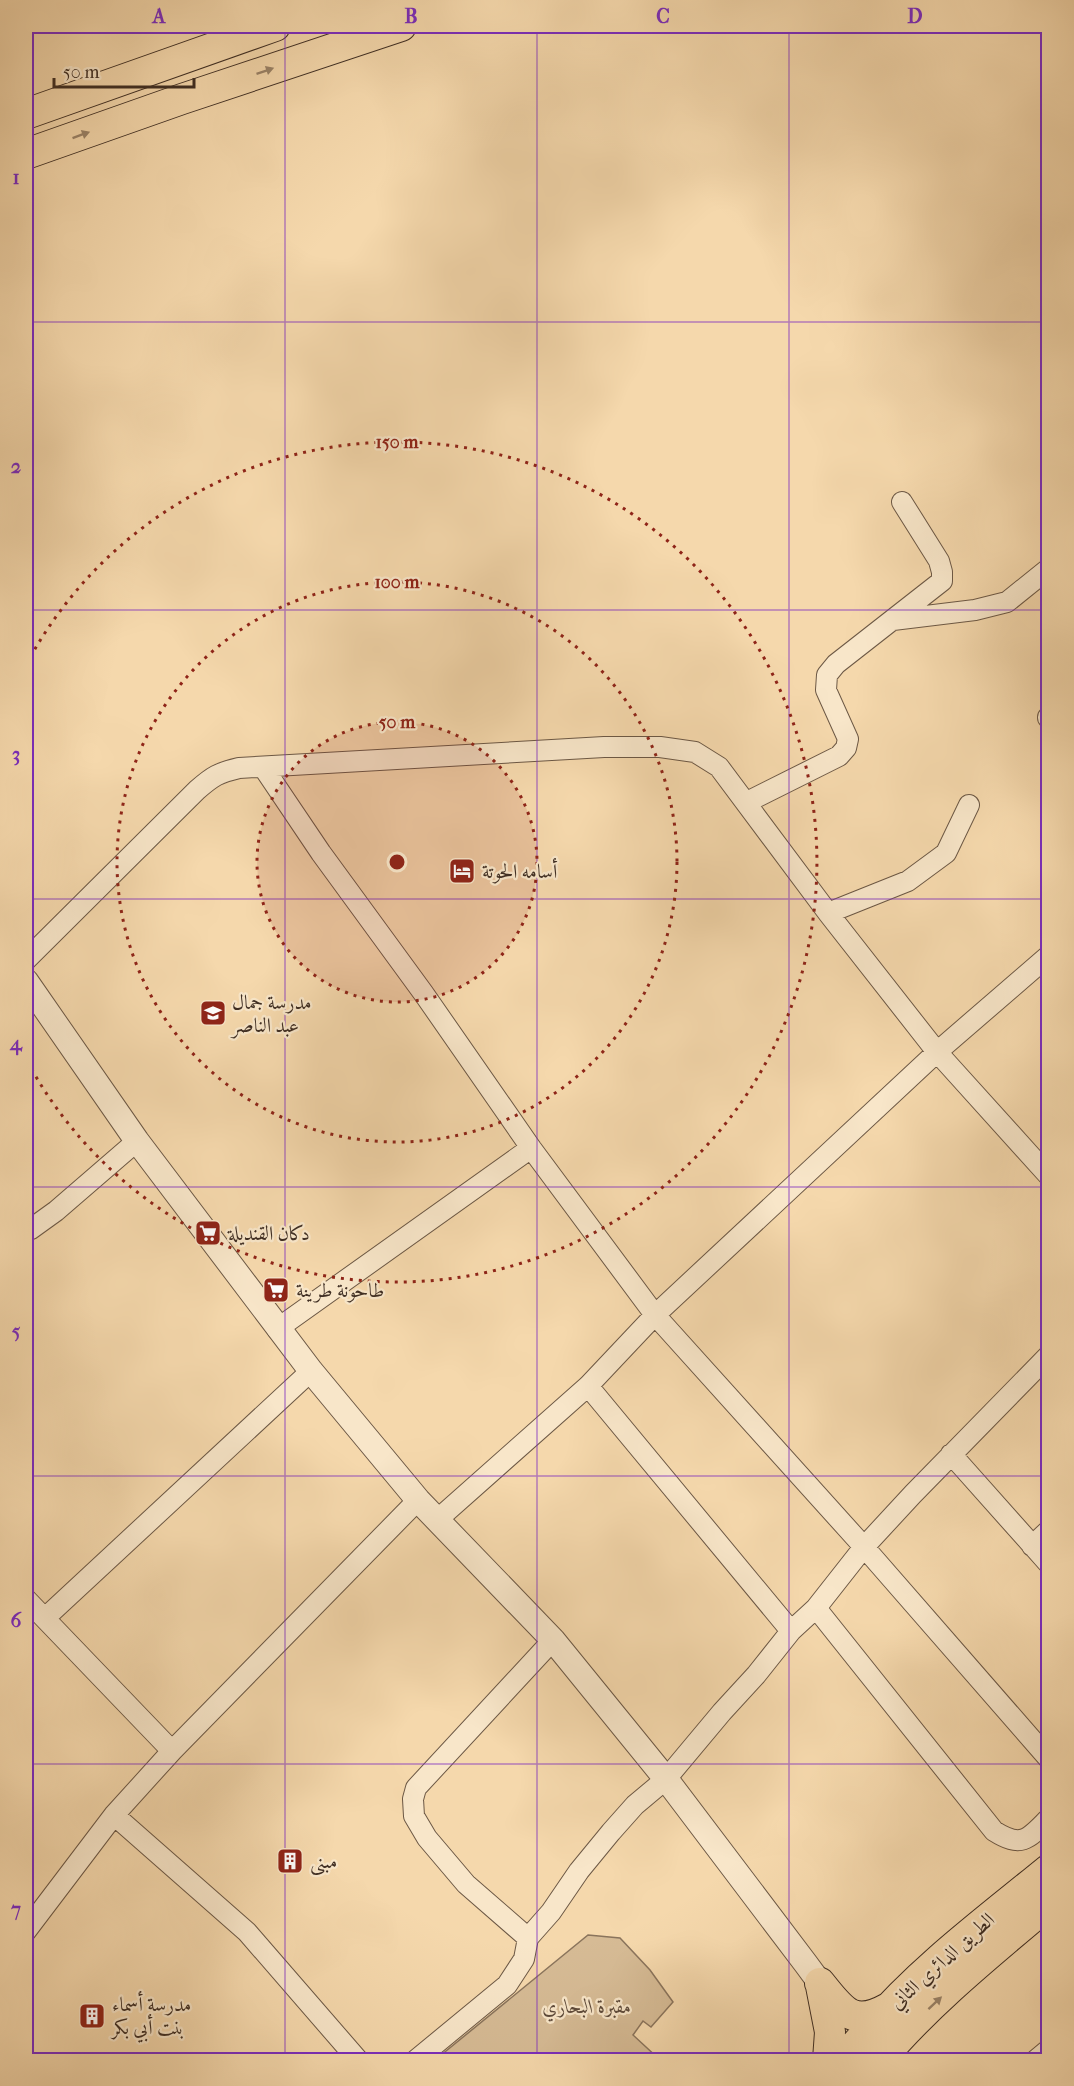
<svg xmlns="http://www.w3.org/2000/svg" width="1074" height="2086" viewBox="0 0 1074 2086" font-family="'IM FELL French Canon',Amiri,serif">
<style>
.green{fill:#d6bb95;stroke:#8a745c;stroke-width:1.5}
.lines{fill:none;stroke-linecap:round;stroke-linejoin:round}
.minor-casing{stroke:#6c5845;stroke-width:22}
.tertiary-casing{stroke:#6c5845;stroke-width:26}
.primary-casing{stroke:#3f2e23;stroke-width:32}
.minor{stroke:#f8e6c9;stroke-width:20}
.tertiary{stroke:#f8e6c9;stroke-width:24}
.primary{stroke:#f5d8ac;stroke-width:30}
.oneway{fill:#9a8368}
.grid{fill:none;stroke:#7b2cbf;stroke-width:1.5;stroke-opacity:0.55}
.ring{fill:none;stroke:#8f2418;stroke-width:3;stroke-dasharray:3 6}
.labels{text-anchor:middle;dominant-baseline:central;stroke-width:4.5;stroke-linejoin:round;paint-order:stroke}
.poi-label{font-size:20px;fill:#3f2e23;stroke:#f8e6c9;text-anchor:start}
.street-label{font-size:20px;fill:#3f2e23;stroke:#f8e6c9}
.park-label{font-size:20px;font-style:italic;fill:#5d4a3a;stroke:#f8e6c9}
.centre{fill:#8f2418;stroke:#f8e6c9;stroke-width:3}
.ring-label{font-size:18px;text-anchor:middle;font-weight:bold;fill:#8f2418;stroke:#f8e6c9;stroke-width:4.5;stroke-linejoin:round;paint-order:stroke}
.neatline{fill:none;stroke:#7b2cbf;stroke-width:2}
.grid-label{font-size:20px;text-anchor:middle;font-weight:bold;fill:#7b2cbf}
</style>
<rect width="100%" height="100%" fill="#f5d8ac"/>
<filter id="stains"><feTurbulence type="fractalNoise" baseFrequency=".00333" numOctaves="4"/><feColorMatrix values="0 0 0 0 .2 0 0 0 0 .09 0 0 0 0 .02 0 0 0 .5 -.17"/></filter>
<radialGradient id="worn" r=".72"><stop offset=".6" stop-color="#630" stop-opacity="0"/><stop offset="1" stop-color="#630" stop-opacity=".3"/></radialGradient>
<path class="green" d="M588,1935L620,1938L650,1970L673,2002L651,2027L643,2021L633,2035L660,2060H435Z"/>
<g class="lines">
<defs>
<path id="minor" d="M893,620L975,610L1007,602L1048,569
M1048,717V718
M263,767L321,853L424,994L531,1148L655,1315L864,1547L1048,1758
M747,802L839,756L846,748L848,739L826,690L827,675L836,664L942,581V572L939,561L902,502
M828,913L908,881L946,853L969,805
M26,960L197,790C213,776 218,773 239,768L604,747H660L695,752L719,767L828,913L937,1052L1048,1175
M26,1231L31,1229L56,1211L137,1141
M277,1329L531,1148
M588,1386L791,1631
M951,1454L1048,1563
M437,1520L588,1386L655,1315L937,1052L1048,956
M1032,1546L1048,1531
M26,1599L172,1751
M816,1608L994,1831C1021,1848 1028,1840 1048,1819
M45,1618L311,1371
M114,1815L247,1932L358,2060
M26,1931L114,1815L172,1751L418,1500
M528,1938L466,1884L427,1838L414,1816L413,1799L416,1788L553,1640
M416,2060L507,1985L524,1959L528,1938L551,1912L579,1871L611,1832L635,1805L666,1779L722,1712L756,1675L791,1631L816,1608L864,1547L913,1494L1048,1356
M1036,2060L1048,2050"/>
<path id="tertiary" d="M26,981L137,1141L311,1371L418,1500L553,1640L666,1779L806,1964L820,1983L826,1998"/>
<path id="primary" d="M26,114L275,26
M26,154L182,99L401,26
M820,1983C842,2010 852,2028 888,2008
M821,1986L830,2032L828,2060
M844,2060C851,2049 861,2039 870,2029C922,1968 987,1920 1048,1870
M880,2060C929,2002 990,1953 1048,1904"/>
</defs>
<use href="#minor" class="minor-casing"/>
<use href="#tertiary" class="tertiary-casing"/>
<use href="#primary" class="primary-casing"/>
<use href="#minor" class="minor"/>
<use href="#tertiary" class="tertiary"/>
<use href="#primary" class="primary"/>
</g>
<defs><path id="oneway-solid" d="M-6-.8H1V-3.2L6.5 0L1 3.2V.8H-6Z" transform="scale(1.5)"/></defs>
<g class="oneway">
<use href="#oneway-solid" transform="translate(265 71) rotate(-19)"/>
<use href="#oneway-solid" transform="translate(81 135) rotate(-20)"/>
<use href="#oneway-solid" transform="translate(935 2003) rotate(-43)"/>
</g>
<path class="grid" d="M285,26V2060M537,26V2060M789,26V2060M26,322H1048M26,610H1048M26,899H1048M26,1187H1048M26,1476H1048M26,1764H1048"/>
<circle cx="397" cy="862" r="140" fill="#8f2418" fill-opacity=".12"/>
<g class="ring">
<circle cx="397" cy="862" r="140"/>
<circle cx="397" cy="862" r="280"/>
<path d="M26 665A420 420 0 1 1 26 1059"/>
</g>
<defs>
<symbol id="hotel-square" viewBox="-11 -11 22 22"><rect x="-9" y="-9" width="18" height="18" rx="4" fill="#8f2418" stroke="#f8e6c9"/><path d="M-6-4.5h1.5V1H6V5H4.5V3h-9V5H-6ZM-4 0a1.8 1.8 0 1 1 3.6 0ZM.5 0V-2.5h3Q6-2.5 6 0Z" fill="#fff"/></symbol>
<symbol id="school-square" viewBox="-11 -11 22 22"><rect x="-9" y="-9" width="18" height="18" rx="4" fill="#8f2418" stroke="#f8e6c9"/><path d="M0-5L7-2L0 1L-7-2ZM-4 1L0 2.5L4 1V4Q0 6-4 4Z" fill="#fff"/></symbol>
<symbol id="supermarket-square" viewBox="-11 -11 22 22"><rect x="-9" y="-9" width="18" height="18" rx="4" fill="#8f2418" stroke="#f8e6c9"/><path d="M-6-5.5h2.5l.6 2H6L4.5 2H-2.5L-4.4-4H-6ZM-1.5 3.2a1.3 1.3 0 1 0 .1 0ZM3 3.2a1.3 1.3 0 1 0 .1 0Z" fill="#fff"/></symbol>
<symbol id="building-square" viewBox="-11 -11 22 22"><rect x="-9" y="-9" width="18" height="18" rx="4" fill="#8f2418" stroke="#f8e6c9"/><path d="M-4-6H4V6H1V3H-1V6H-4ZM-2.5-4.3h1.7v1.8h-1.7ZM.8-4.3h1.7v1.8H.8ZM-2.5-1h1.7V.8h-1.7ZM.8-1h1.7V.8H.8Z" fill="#fff"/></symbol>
</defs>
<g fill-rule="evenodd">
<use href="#hotel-square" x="447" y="856" width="30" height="30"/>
<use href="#school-square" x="198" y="998" width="30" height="30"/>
<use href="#supermarket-square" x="193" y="1218" width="30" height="30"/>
<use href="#supermarket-square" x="261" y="1275" width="30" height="30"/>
<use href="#building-square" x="275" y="1846" width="30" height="30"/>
<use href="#building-square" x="77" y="2001" width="30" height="30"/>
</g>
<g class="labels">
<g class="poi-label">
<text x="482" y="871">أسامه الحوتة</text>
<text x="232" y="1002">مدرسة جمال<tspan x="232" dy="23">عبد الناصر</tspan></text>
<text x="228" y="1233">دكان القنديلة</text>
<text x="296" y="1290">طاحونة طرينة</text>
<text x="310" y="1861">مبنى</text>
<text x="112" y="2004">مدرسة أسماء<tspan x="112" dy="23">بنت أبي بكر</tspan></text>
</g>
<g class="street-label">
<text transform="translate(942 1961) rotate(-42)">الطريق الدائري الثاني</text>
</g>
<g class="park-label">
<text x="587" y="2006">مقبرة البحاري</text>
</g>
</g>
<circle cx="397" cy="862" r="9" class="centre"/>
<g class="ring-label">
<text x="397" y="448">150 m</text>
<text x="397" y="588">100 m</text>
<text x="397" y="728">50 m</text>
</g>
<rect width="1074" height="2086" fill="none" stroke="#f5d8ac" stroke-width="66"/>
<path d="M54 78v9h140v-9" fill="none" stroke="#3f2e23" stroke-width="3"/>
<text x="63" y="78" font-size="18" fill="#3f2e23" stroke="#f8e6c9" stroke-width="4.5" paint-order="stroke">50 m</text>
<rect x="33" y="33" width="1008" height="2020" class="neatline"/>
<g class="grid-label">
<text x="159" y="23">A</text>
<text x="411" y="23">B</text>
<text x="663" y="23">C</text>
<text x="915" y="23">D</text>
<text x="16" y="184">1</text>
<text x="16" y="473">2</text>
<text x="16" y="761">3</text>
<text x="16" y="1050">4</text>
<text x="16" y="1338">5</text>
<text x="16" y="1627">6</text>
<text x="16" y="1916">7</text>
</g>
<rect width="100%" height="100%" filter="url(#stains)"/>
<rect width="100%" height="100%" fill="url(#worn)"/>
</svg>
